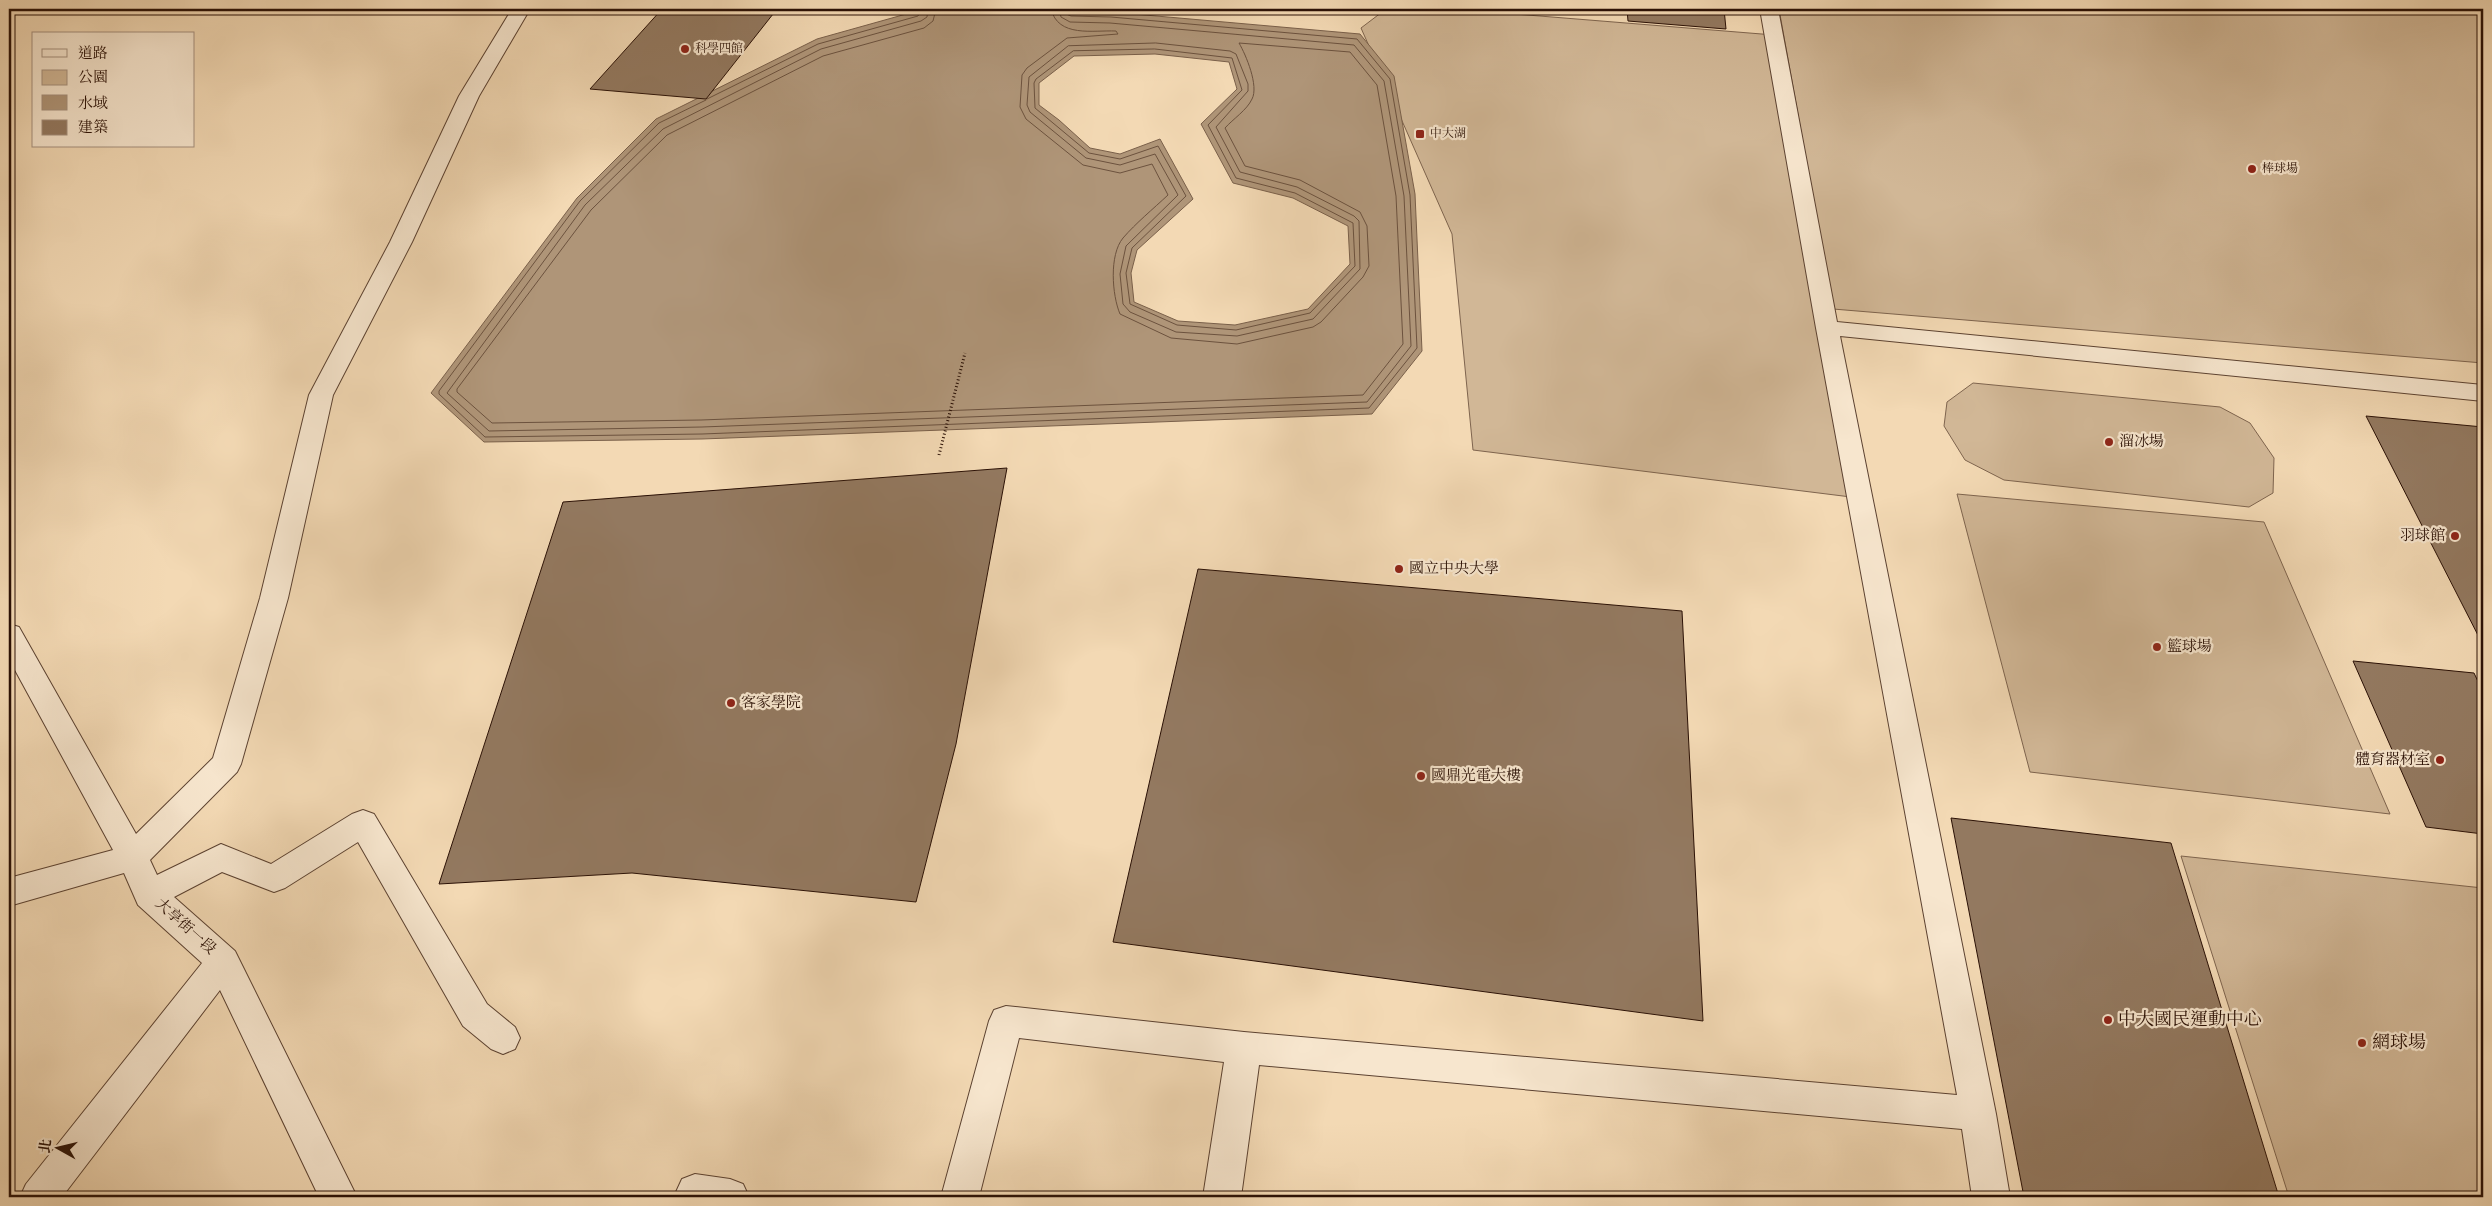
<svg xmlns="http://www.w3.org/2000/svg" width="2492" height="1206" viewBox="0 0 2492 1206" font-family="Vollkorn,'Noto Serif TC',serif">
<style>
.green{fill:#d1b796;stroke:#7e644e}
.water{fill:#af9578;stroke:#7a604a;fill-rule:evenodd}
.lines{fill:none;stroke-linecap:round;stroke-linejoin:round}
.shore{stroke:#6c523e;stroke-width:1}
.building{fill:#937960;stroke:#2a1005}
.minor-casing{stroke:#5c4231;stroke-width:2}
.path{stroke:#2a1005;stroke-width:3;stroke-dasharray:1 2.5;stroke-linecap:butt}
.minor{fill:#f7e6ce;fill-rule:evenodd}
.poi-dot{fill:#8f2418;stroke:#f7e6ce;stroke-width:2}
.labels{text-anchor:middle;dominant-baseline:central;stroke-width:4.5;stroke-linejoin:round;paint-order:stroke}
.far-poi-label{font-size:12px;fill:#2a1005;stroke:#f7e6ce;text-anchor:start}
.poi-label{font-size:15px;fill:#2a1005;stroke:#f7e6ce;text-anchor:start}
.street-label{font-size:15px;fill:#2a1005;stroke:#f7e6ce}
.near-poi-label{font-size:18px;fill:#2a1005;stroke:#f7e6ce;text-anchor:start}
</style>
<rect width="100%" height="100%" fill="#f3d9b4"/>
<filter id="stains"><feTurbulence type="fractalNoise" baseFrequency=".004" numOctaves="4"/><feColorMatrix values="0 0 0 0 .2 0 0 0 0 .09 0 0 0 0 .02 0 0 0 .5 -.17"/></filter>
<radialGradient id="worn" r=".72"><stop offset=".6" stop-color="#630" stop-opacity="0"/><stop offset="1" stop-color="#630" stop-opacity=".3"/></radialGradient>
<path class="green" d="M1386,9H1453L1774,35L1859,498L1473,450L1452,234L1361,28Z
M1779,9H2483V363L1833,309Z
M1973,383L2220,407L2250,423L2274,458L2273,493L2249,507L2004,480L1965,460L1944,426L1947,402Z
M1957,494L2264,522L2390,814L2030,772Z
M2181,856L2483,888V1197H2289Z"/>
<path class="water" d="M924,9L1111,12L1360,34L1394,76L1415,194L1422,351L1372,414L702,439L484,442L431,393L577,198L656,119L817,39ZM1155,54L1229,62L1237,89L1201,124L1233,183L1293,198L1348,226L1350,264L1308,309L1235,325L1178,321L1134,302L1131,273L1137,250L1193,199L1160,139L1120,154L1090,148L1059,120L1039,105V83L1074,56Z"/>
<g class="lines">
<path class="shore" d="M928,9L927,17L921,21L821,49L663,129L585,205L447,393L489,431L702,427L1367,402L1411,346L1404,196L1384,81L1354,45L1110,23L1070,22L1061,17L1059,9
M936,9L933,21L924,28L823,56L667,135L591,210L457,389V392L492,423L701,420L1363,395L1403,344L1396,196L1377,85L1350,52L1239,43C1246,55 1259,86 1252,99C1247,110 1233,119 1225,128L1245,166L1300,180L1360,212L1367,226L1369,266L1363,277L1321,322L1313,327L1237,344L1171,338L1120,314C1112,295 1109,255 1123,238C1136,223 1153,209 1168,195L1152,164L1120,173L1083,165L1026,119L1020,107L1022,75L1027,68L1067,38L1118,34L1116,31C1093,30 1058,38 1051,9
M1156,43L1230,51L1236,54L1248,84V91L1216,127L1240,172L1297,187L1354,216L1359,221L1360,269L1313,319L1237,336L1176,332L1130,312L1123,304L1120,274L1126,246L1178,195L1155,154L1120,165L1086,158L1030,112L1027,105L1029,77L1068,46Z
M1155,49L1232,58L1242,90L1208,125L1236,178L1295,193L1353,223L1355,266L1310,313L1236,330L1177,325L1130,304L1126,273L1132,248L1186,196L1158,146L1120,159L1089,153L1035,108L1034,83L1036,79L1073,51Z
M707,99L818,44L918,16L922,9
M706,100L659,123L580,201L439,391V394L485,437L702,434L1369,408L1417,348L1410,195L1390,79L1357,39L1111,17L1071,16L1066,14L1065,9"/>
</g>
<path class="building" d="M662,9H777L706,99L590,89Z
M1627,9H1724L1726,29L1628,21Z
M2366,416L2483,427V645Z
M1007,468L956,744L916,902L632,873L439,884L563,502Z
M1198,569L1682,611L1703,1021L1113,942Z
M2353,661L2474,673L2483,692V834L2426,827Z
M1951,818L2171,843L2279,1197H2024Z"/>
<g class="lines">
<defs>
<path id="minor" d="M512,9H530L479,96L412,242L333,395L288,598L241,764L237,772L150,860L157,875L221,844L271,864L352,814L363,810L374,814L487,1004L515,1027L520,1038L515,1049L503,1054L491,1049L463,1026L358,842L285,888L274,892L222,872L174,897L235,951L357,1197H319L220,990L62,1197H20L26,1184L202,963L138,905L124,873L9,906V878L113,850L9,659V624L19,627L136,834L213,758L260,598L309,395L390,242L459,96Z
M1760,9H1778L1837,322L2483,385V401L1840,336L1996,1114L2010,1197H1972L1962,1129L1259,1065L1241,1197H1203L1224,1062L1019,1038L979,1197H941L989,1021L994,1010L1006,1006L1244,1032L1957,1095L1816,328Z
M695,1174L730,1179L743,1184L749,1197H679L676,1192L682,1179Z"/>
</defs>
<use href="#minor" class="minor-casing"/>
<path class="path" d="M939,455L965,353"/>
<use href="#minor" class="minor"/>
</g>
<g class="poi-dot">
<circle cx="685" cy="49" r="5"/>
<rect x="1415" y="129" width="10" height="10" rx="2.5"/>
<circle cx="2252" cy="169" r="5"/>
<circle cx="2109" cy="442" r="5"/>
<circle cx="2455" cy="536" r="5"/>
<circle cx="1399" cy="569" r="5"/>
<circle cx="2157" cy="647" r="5"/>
<circle cx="731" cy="703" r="5"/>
<circle cx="2440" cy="760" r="5"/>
<circle cx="1421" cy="776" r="5"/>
<circle cx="2108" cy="1020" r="5"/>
<circle cx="2362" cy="1043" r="5"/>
</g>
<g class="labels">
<g class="far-poi-label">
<text x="695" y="49">科學四館</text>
<text x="1430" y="134">中大湖</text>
<text x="2262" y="169">棒球場</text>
</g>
<g class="poi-label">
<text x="2119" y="442">溜冰場</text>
<text x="2445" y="536" text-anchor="end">羽球館</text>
<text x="1409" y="569">國立中央大學</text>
<text x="2167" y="647">籃球場</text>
<text x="741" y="703">客家學院</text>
<text x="2430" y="760" text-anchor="end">體育器材室</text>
<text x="1431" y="776">國鼎光電大樓</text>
</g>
<g class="street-label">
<text transform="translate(185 927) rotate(42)">大享街一段</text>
</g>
<g class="near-poi-label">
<text x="2118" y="1020">中大國民運動中心</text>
<text x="2372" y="1043">網球場</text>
</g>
</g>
<rect width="2492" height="1206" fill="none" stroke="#f3d9b4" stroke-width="30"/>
<rect x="10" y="10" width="2472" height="1186" fill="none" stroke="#2a1005" stroke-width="2.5"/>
<rect x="15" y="15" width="2462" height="1176" fill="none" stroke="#2a1005"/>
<rect x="32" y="32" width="162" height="115" fill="#f7e6ce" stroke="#a5907e"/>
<rect x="42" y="49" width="25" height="8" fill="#f7e6ce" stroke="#a5907e"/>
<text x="78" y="58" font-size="15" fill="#2a1005">道路</text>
<rect x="42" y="70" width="25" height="15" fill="#d1b796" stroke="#a5907e"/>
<text x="78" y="82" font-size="15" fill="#2a1005">公園</text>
<rect x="42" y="95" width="25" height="15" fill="#af9578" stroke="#a5907e"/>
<text x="78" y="108" font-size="15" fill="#2a1005">水域</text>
<rect x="42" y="120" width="25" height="15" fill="#937960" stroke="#a5907e"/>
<text x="78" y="132" font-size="15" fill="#2a1005">建築</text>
<g transform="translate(58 1148) rotate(278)" stroke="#f7e6ce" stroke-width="4" paint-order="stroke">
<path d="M0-4L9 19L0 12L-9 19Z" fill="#2a1005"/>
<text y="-8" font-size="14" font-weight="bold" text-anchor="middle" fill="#2a1005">北</text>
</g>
<rect width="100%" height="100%" filter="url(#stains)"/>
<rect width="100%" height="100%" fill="url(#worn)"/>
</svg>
